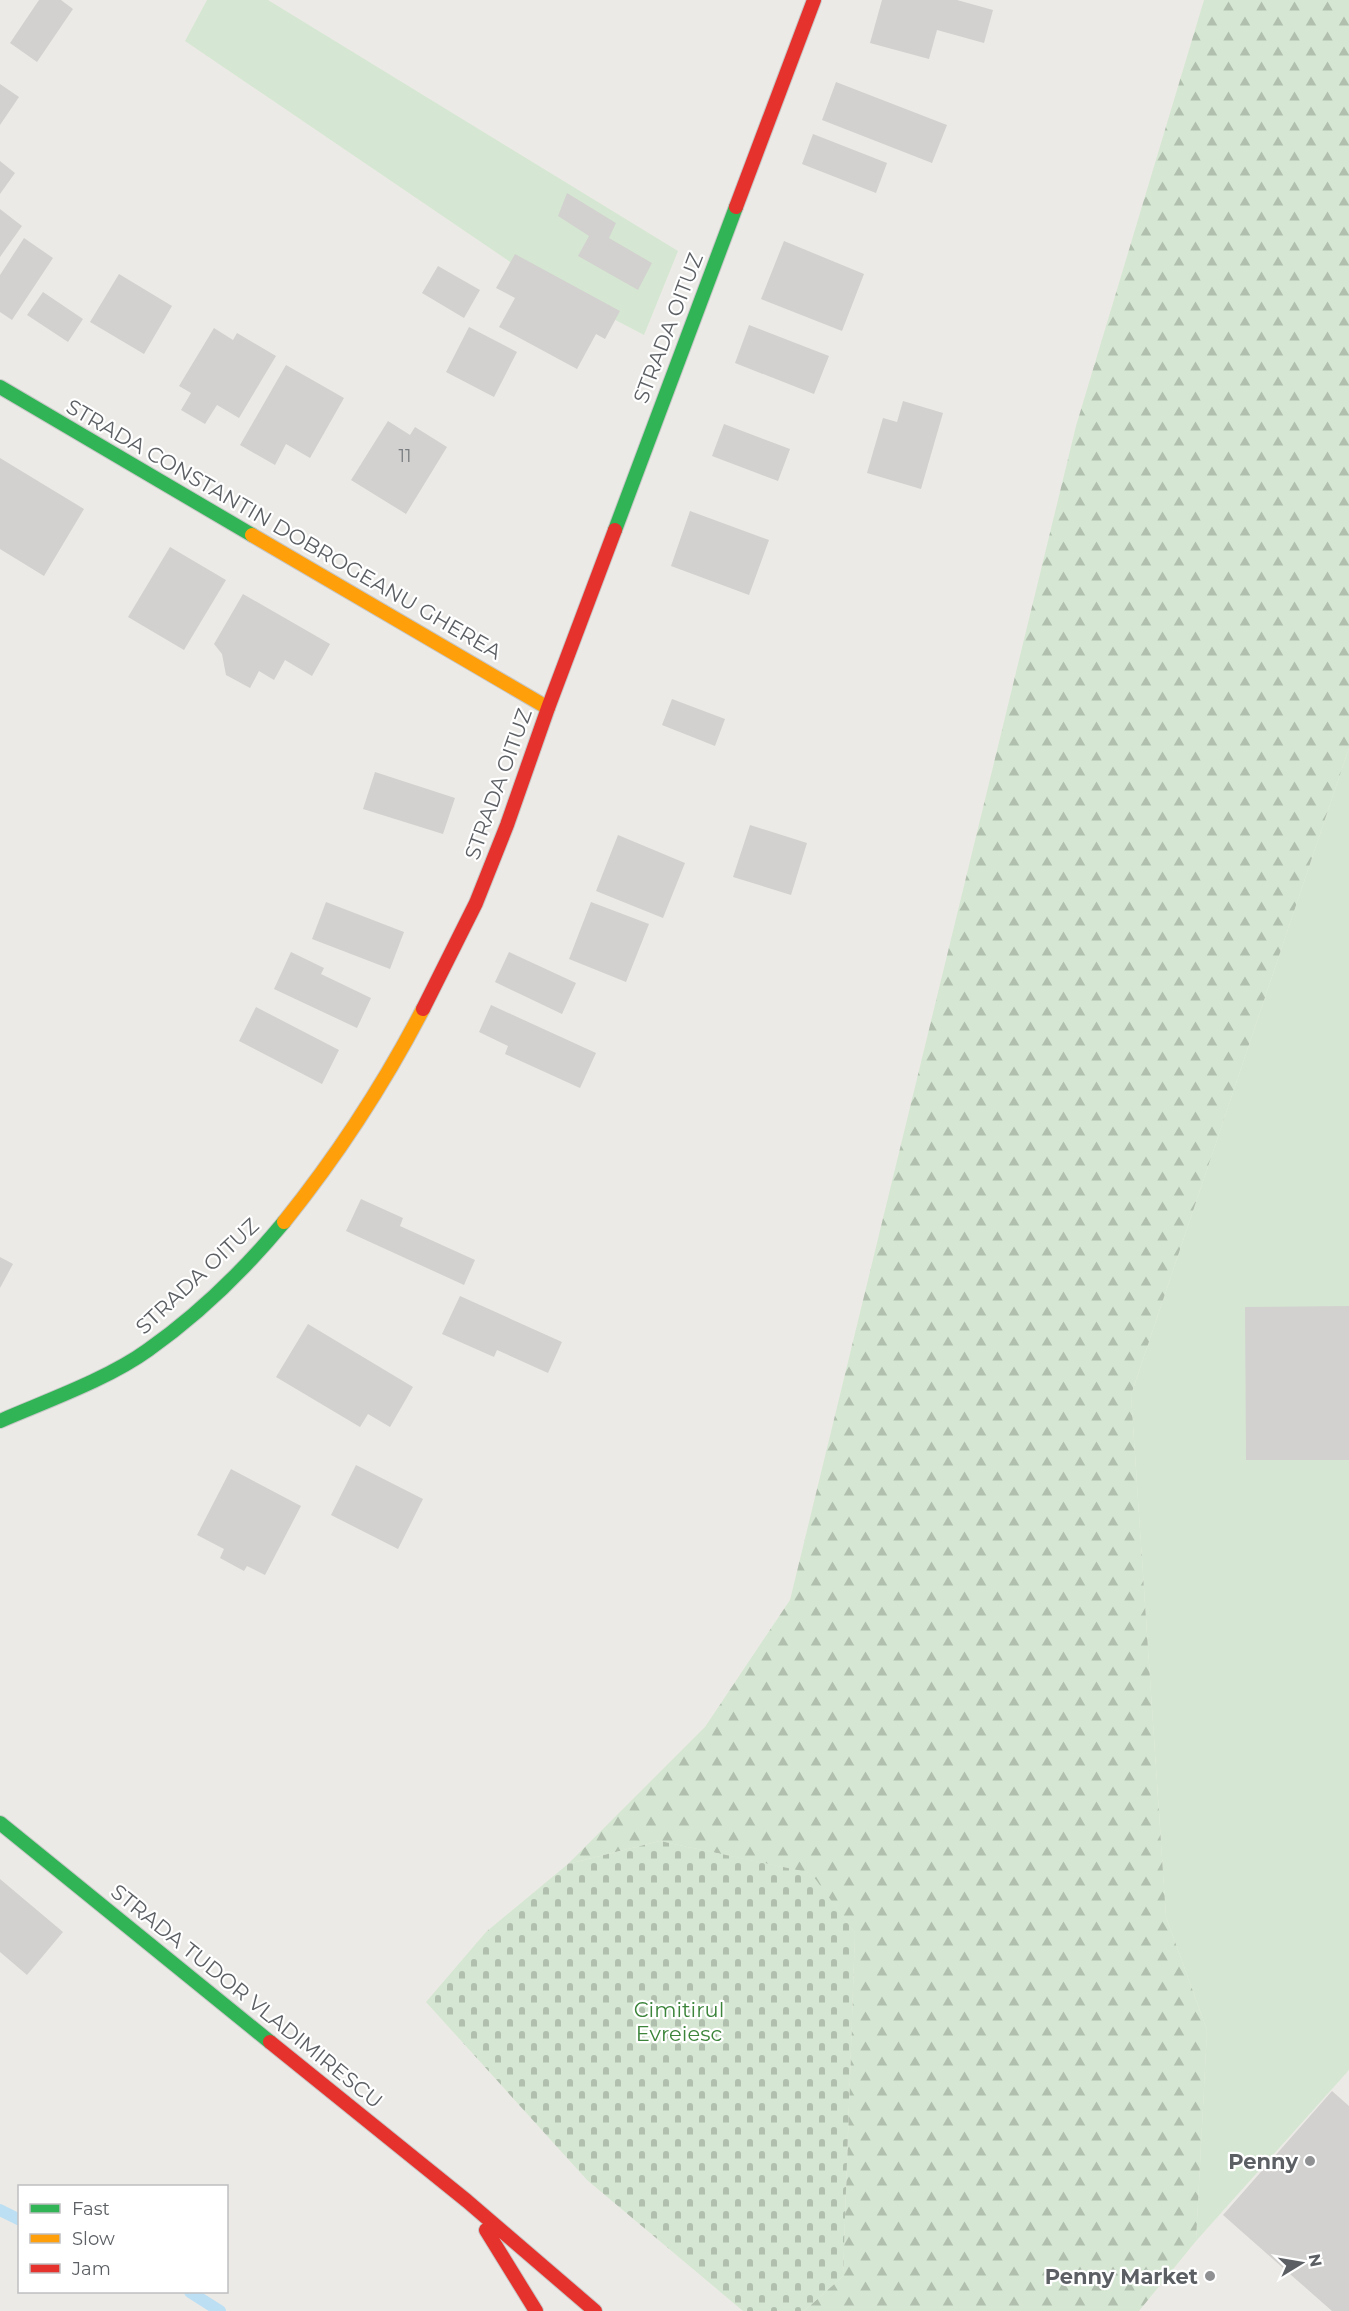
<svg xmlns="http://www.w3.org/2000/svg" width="1349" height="2311" viewBox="0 0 1349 2311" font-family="Montserrat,sans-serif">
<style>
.grass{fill:#d5e7d2}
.forest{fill:url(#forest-firs)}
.cemetery{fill:url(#cemetery-stones)}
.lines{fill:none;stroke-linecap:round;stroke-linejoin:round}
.stream{stroke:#bcdff4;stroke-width:12}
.building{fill:#d2d1cf}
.fast-casing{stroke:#c7c7c7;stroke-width:16}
.slow-casing{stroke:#c7c7c7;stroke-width:16}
.jam-casing{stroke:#c7c7c7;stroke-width:16}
.fast{stroke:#30b455;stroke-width:14}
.slow{stroke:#ff9f0a;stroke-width:14}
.jam{stroke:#e5322d;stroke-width:14}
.poi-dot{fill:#8e9092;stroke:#fff;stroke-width:2}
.labels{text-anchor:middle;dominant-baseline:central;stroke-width:4.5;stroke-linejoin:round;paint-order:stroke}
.number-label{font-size:18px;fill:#7b7e80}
.street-label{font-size:21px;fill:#5c6064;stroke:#fff}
.park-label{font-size:21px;fill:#3b843a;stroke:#fff}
.poi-label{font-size:21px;font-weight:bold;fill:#5c6064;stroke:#fff;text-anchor:end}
</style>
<defs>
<pattern id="forest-firs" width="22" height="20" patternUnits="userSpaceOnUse" patternTransform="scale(1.5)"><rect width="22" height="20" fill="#d5e7d2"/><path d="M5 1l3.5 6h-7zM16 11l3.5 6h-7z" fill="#b0bfae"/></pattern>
<pattern id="cemetery-stones" width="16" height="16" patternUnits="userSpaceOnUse" patternTransform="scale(1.5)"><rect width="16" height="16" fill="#d5e7d2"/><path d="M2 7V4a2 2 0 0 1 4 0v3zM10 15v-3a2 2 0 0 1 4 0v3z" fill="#b0bfae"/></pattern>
</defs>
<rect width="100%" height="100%" fill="#eceae6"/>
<path class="grass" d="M207,0H268L678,251L644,335L528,274L185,41Z
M1349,748V2070L1196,2241L1207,2030L1166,1917L1131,1395Z"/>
<path class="forest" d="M1204,0H1349V748L1131,1395L1166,1917L1207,2030L1196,2241L1139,2311H804L843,2276L855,1933L810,1873L660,1841L568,1864L705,1727L790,1600L1076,426Z"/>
<path class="cemetery" d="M660,1841L811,1873L855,1933L843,2276L804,2311H743L587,2180L426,2002L486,1932L568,1864Z"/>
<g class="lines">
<path class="stream" d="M0,2210L20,2220
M190,2292L220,2311"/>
</g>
<path class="building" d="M39,0H61L73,9L37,62L10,43Z
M882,0H957L993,10L984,43L937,30L929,59L870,43Z
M836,82L947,125L932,163L822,120Z
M0,84L19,97L0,125Z
M813,134L887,163L876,193L802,164Z
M0,161L15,173L0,194Z
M567,193L616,223L609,238L652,263L638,290L578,256L589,236L558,216Z
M0,209L22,226L0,257Z
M24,238L53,258L12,320L0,312V275Z
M784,241L864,274L842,331L761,299Z
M515,254L620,311L605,339L596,334L577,369L499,327L515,298L496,288Z
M438,266L480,290L464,318L422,293Z
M119,274L172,306L144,354L90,322Z
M43,292L83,319L68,342L27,315Z
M749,325L829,356L814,394L735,363Z
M469,327L517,352L494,397L446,372Z
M214,328L233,340L237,333L276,356L239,418L217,405L205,424L181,410L191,393L179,386Z
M286,365L344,398L310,458L286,444L275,465L240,445Z
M903,401L943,413L921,489L867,473L883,418L897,422Z
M388,421L410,435L415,427L447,447L406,514L351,480Z
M724,424L790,449L778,481L712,456Z
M0,458L84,509L44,576L0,549Z
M690,511L769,540L749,595L671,566Z
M170,547L226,580L184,650L128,617Z
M243,594L330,644L312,676L285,660L274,680L259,671L250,688L226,675L222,654L214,644Z
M672,699L725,719L715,746L662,725Z
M375,772L455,798L443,834L363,809Z
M750,825L807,843L791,895L733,877Z
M618,835L685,863L663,918L596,891Z
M326,902L404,932L390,969L312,939Z
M591,902L649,924L626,982L569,959Z
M291,952L324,968L321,974L371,998L357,1028L274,989Z
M509,952L576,983L562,1014L495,982Z
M491,1005L596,1053L580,1088L505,1054L508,1046L479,1032Z
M256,1007L339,1050L322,1084L239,1041Z
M361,1199L403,1218L400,1226L475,1260L464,1285L346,1231Z
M0,1257L13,1264L0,1288Z
M460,1296L562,1342L548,1373L497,1350L494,1357L442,1334Z
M1349,1306V1460H1246L1245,1307Z
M308,1324L413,1387L390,1427L368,1414L360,1427L276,1377Z
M356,1465L423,1499L398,1549L331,1515Z
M231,1469L301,1506L265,1575L247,1566L244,1571L220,1558L224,1549L197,1535Z
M0,1879L63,1932L27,1975L0,1952Z
M1332,2091L1349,2106V2311H1332L1223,2215Z"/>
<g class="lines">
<defs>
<path id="fast" d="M0,387L252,535
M615,530L736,207
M0,1421C46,1401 108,1379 148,1350C199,1314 245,1269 284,1222
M0,1823L270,2042"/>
<path id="slow" d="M252,535L548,708
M284,1222C337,1156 384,1084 423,1009"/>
<path id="jam" d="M736,207L814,0
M423,1009L476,903L507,825L548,708L615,530
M270,2042L467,2201L595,2311
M486,2230L536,2311"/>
</defs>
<use href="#fast" class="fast-casing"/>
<use href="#slow" class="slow-casing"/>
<use href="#jam" class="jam-casing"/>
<use href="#fast" class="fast"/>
<use href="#slow" class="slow"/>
<use href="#jam" class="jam"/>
</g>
<g class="poi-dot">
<circle cx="1310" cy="2161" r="6"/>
<circle cx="1210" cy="2276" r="6"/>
</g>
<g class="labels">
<g class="number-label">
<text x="405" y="456">11</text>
</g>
<g class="street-label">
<text transform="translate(668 328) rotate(-69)">STRADA OITUZ</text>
<text transform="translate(284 529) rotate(30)">STRADA CONSTANTIN DOBROGEANU GHEREA</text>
<text transform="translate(498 784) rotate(-70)">STRADA OITUZ</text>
<text transform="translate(197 1276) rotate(-43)">STRADA OITUZ</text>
<text transform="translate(247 1996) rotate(39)">STRADA TUDOR VLADIMIRESCU</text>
</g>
<g class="park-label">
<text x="679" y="2009">Cimitirul<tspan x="679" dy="24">Evreiesc</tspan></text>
</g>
<g class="poi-label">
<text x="1298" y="2161">Penny</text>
<text x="1198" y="2276">Penny Market</text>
</g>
</g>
<rect x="18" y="2185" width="210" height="108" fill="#ffffff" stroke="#bebfc1" stroke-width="1.5"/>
<rect x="30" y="2204" width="30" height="9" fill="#30b455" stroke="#bebfc1" stroke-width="1.5"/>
<text x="72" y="2215" font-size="18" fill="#5c6064">Fast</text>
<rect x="30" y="2234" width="30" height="9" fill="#ff9f0a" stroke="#bebfc1" stroke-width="1.5"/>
<text x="72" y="2245" font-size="18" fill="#5c6064">Slow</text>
<rect x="30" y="2264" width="30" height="9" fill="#e5322d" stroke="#bebfc1" stroke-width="1.5"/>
<text x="72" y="2275" font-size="18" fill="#5c6064">Jam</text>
<g transform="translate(1301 2263) rotate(79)" stroke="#ffffff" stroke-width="4.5" paint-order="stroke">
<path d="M0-4.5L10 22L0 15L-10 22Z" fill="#5c6064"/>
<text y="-9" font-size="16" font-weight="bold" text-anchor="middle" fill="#5c6064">N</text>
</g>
</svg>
